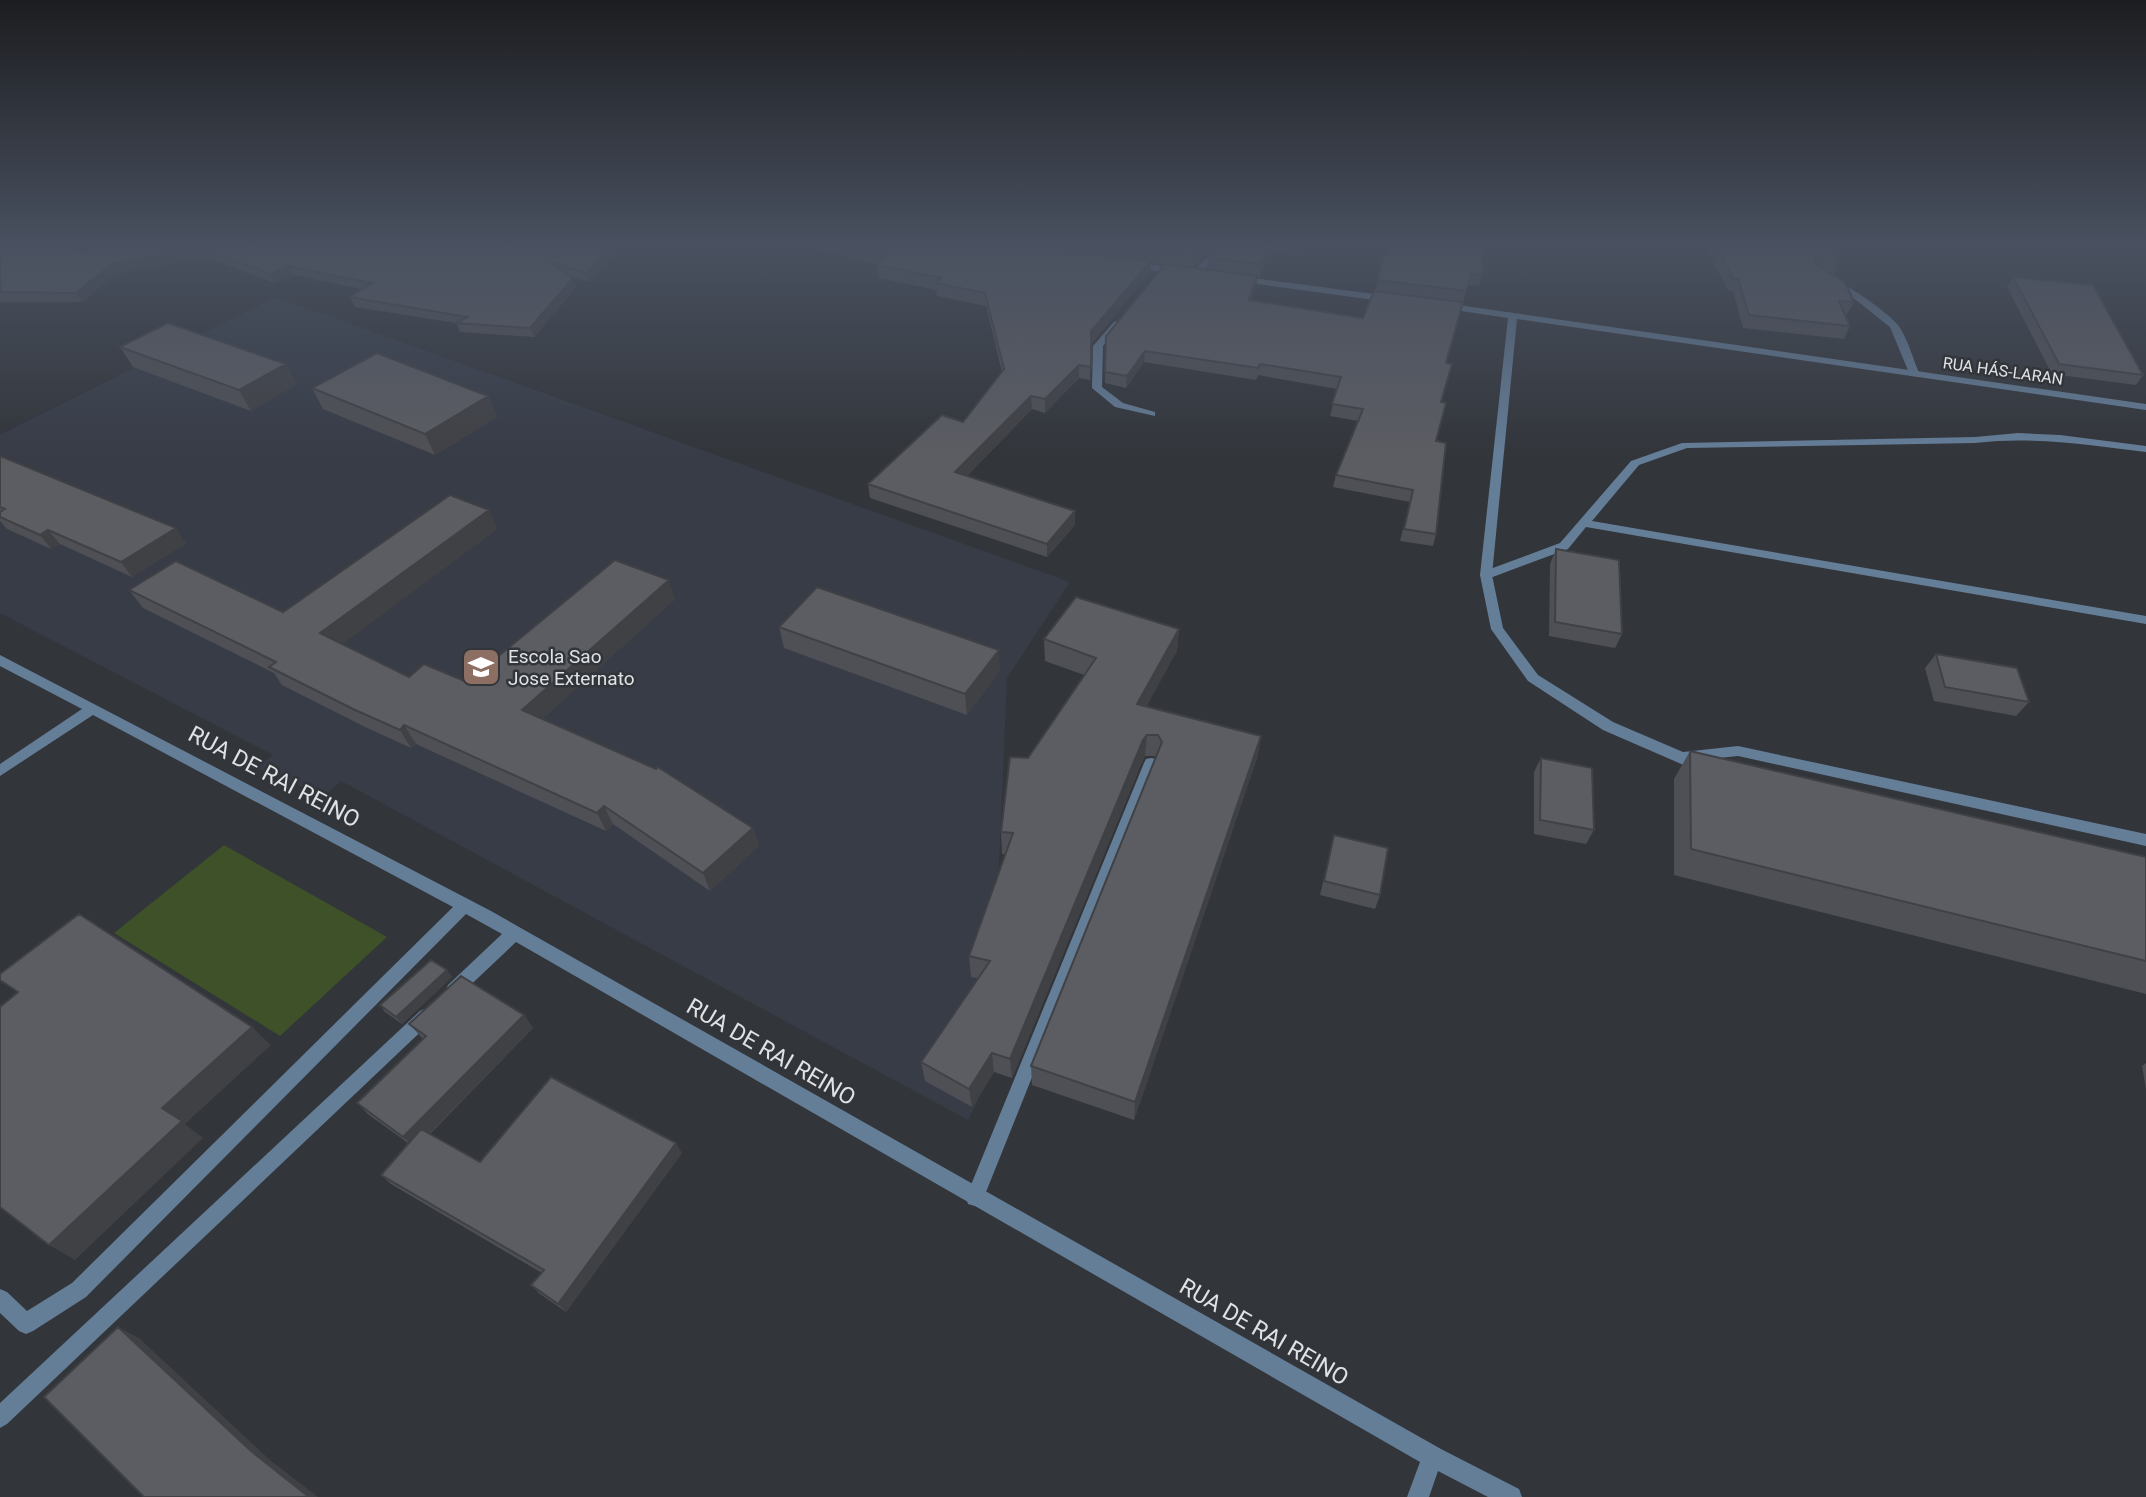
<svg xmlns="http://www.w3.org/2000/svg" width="2146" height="1497" viewBox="0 0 2146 1497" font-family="Roboto,sans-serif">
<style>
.built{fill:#373c47}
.green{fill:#3e5128}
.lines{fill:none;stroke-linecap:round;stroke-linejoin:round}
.lane{fill:#657e98;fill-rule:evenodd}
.street{fill:#657e98;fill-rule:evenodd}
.wall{fill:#4f5055}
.shaded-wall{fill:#404145}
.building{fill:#5c5d63;stroke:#404145;stroke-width:2}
.labels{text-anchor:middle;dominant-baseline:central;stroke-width:5;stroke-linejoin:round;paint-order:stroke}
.far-street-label{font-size:16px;fill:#e0e2e5;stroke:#32353a}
.poi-label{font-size:19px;fill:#e0e2e5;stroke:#32353a;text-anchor:start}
.near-street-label{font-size:23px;fill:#e0e2e5;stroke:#32353a}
</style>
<rect width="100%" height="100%" fill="#32353a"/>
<path class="built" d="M276,297L1070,582L1007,678L990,1076L968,1120L341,781L324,796L256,768L273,755L0,613V435Z"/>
<path class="green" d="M224,845L387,937L280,1036L114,933Z"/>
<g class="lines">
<path class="lane" d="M1217,246H1225L1199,276H1193V272Z
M1830,281C1844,280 1888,313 1898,325C1908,338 1913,360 1920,375L1919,377L1910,375L1890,327L1856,300L1830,285Z
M1117,321L1122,324L1103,346L1102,387L1123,403L1155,412V416L1115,407L1092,388L1093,346L1114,322Z
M2018,433L2060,435L2146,446V452C2089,445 2033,436 1975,443L1687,448L1639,465L1592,521L2146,616V624L1586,527L1568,549L1490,578H1482L1480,575L1482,572L1560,543L1631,461L1682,443L1975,437Z
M1151,758L1156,759L1158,763L984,1197L982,1204L975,1206L968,1204L966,1197L1144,763L1146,759Z"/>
<path class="street" d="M1132,262L1178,268L1182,271L1178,274L1129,267L1128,265Z
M1239,276L1389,296L1394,299L1389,302L1236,281V277Z
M1444,303L2146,404V410L1517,319L1492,575L1503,628L1538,675L1613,722L1683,752L1738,746L2146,834V846L1738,756L1700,760L1709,768L1707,772L1702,773L1603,730L1528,681L1491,629L1480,575L1508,318L1441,308L1439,306Z
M0,655L491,911L1441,1449L1519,1489L1522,1497H1488L1438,1471L1429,1497H1407L1420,1462L516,942L460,995L454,997L448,995L446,990L448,985L502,934L466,914L86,1297L33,1331L26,1334L19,1331L0,1313V1289L7,1292L27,1311L72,1283L453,907L93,715L0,776V764L82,709L0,666Z
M426,1008L432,1011L434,1016L432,1021L7,1424L0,1428V1403L420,1011Z"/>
</g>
<path class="wall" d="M0,246L84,250L152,246H621L589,282L569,276L576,287L534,337L460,332L456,323L355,307L350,297L362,289L293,275L275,283L205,257L117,273L82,302H0Z
M38,246H152L90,248Z
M803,246H1214L1193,268L1208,270L1209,258L1219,246H1311L1297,256L1270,249L1260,277H1257L1256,287L1251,300L1363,318L1375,291L1387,246L1482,275L1479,286L1468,285L1446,363L1436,441V534L1433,546L1400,541L1410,502L1333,487L1336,475L1358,421L1330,416L1337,389L1258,375L1256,380L1144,362L1126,388L1105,383L1106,336L1165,265L1151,263L1150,273L1091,344L1090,380L1079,378L1045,413L1032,409L967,476L1075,511V525L1047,557L870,498L868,484L963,422L1002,372L986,306L937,296L936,290L879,278L877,265L879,264Z
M1706,246H1828L1838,265L1834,275L1854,302L1847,314H1845L1850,326L1844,339L1743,328L1733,291H1728Z
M2013,277L2143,375L2136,385L2052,374L2007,287Z
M120,347L297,384L251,411L133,367Z
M312,388L488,396L497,417L435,455L323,409Z
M0,456L186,543L132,577L60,544L51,549L7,529L0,521Z
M489,510L497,529L342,644L409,677L467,682L675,599L542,719L753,828L759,846L710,891L613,824L606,831L416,744L411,748L365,727L282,685L274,673L143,608L129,590L283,612Z
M1556,549L1622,634L1615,648L1549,636L1550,564Z
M779,627L1000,671L967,715L784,648Z
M1179,629L1177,651L1146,706L1261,736L1257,758L1134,1120L1032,1085L1031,1066L1156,756H1145L1142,762L1012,1078L994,1072L972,1107L925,1081L921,1062L978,978L971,977L969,956L1005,854H1002L1001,832L1028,758L1084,675L1045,661L1044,639Z
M1936,654L2029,702L2016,716L1934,701L1925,668Z
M1690,751L2146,857V994L1674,875V779Z
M1541,758L1594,830L1586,844L1534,834V772Z
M1334,835L1380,895L1375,909L1320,895Z
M447,970L452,977L402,1024L385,1012L380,1005Z
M524,1015L533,1028L430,1134L480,1162L682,1153L566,1312L540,1294L531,1285L542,1273L391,1184L381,1175L408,1143L369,1115L357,1103L423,1039L409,1024Z
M2146,1063V1089L2142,1066Z"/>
<path class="shaded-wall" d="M611,246H621L589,282L586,273Z
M1203,246H1214L1193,268L1194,256Z
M1268,246H1270V249L1260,277L1261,264Z
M1299,246H1311L1297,256Z
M200,248L205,257L117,273L82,302L76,293L112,264Z
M1151,261L1150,273L1091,344V331Z
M288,266L293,275L275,283L270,274Z
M1257,276L1256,287L1247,311L1249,300Z
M573,278L576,287L534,337L530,328Z
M1145,351L1144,362L1126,388L1127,376Z
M286,364L297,384L251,411L239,390Z
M1079,365V378L1045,413V399Z
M488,396L497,417L435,455L425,434Z
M1031,396L1032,409L957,486L955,472Z
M489,510L497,529L332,652L320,633Z
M1075,511V525L1047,557V544Z
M176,528L186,543L132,577L121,562Z
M48,530L60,544L51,549L40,535Z
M669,580L675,599L531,729L522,710Z
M1179,629L1177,651L1136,726L1137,704Z
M999,650L1000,671L967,715L965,694Z
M404,725L416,744L411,748L400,730Z
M1147,735L1145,756L1142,762L1012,1078L1010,1059L1143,740Z
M1261,736L1257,758L1134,1120L1135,1102Z
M604,806L613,824L606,831L597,813Z
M753,828L759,846L710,891L703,873Z
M447,970L452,977L402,1024L396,1017Z
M524,1015L533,1028L415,1148L403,1137Z
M252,1027L271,1045L185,1124L203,1138L75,1260L49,1245L162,1108Z
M992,1053L994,1072L972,1107L969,1089Z
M676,1143L682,1153L566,1312L558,1304Z
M118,1327L139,1338L270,1460L318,1497H309L251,1451Z"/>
<path class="building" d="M0,246L84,250L152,246H611L586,273L550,262L573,278L530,328L456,323L467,317L350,297L372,283L288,266L270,274L200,248L112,264L76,293L0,292Z
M853,246H1031L1151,261L1091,331V367L1079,365L1045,399L1031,396L955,472L1075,511L1047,544L868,484L942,415L963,422L1004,369L985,293L936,283L941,278L877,265L889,254Z
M1113,246H1203L1194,256Z
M1219,246H1268L1261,264L1209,258Z
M1387,246H1483L1482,275L1472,273L1466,291L1377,280Z
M1717,246H1828L1833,252L1838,265L1824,258H1816L1815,264L1845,282L1854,302L1839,301L1850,326L1749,315L1738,279H1733Z
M1165,264L1257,276L1249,300L1363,318L1374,291L1463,302L1446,363L1452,364L1441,402L1446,403L1436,441L1446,443L1436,534L1404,529L1413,490L1336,475L1363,409L1332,404L1341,377L1260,364L1258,368L1145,351L1127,376L1105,372L1106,336Z
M2013,277L2093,285L2143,375L2059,364Z
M168,323L286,364L239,390L120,347Z
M377,353L488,396L425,434L312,388Z
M0,456L176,528L121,562L48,530L40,535L0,517V512L5,509L0,507Z
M450,495L489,510L320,633L409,677L424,664L467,682L615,560L669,580L522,710L656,769L658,767L753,828L703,873L604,806L597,813L404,725L400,730L353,709L269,667L276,662L129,590L176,561L283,612Z
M1556,549L1619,560L1622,634L1555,622Z
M817,587L999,650L965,694L779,627Z
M1076,597L1179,629L1137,704L1261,736L1135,1102L1031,1066L1162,742L1158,735H1147L1143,740L1010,1059L992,1053L969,1089L921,1062L990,961L969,956L1013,833L1001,832L1010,757L1028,758L1096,658L1044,639Z
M1936,654L2017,668L2029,702L1945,687Z
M1690,751L2146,857V961L1691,849Z
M1541,758L1592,768L1594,830L1540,820Z
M1334,835L1388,848L1380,895L1324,881Z
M79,914L252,1027L162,1108L182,1121L49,1245L0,1207V1007L18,992L0,980V974Z
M431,960L447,970L396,1017L380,1005Z
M461,976L524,1015L403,1137L357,1103L426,1036L409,1024Z
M551,1077L676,1143L558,1304L531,1285L544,1270L381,1175L421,1129L480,1162Z
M118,1327L251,1451L309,1497H144L44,1397Z"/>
<linearGradient id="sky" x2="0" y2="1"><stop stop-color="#1c1d20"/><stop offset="0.54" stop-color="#495160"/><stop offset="1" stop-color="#495160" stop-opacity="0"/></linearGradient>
<rect width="2146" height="455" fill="url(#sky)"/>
<defs>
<symbol id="school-square" viewBox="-11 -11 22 22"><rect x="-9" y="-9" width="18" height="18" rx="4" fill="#8d6e63" stroke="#32353a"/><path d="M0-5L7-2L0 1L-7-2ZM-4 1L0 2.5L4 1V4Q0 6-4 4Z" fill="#fff"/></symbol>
</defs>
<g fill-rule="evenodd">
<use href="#school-square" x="459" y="645" width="44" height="44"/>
</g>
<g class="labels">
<g class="far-street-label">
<text transform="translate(2003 371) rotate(8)">RUA HÁS-LARAN</text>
</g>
<g class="poi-label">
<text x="508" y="656">Escola Sao<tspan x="508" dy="22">Jose Externato</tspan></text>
</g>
<g class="near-street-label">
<text transform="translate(274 777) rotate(28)">RUA DE RAI REINO</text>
<text transform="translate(771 1052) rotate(30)">RUA DE RAI REINO</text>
<text transform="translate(1264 1332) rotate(30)">RUA DE RAI REINO</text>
</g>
</g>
</svg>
